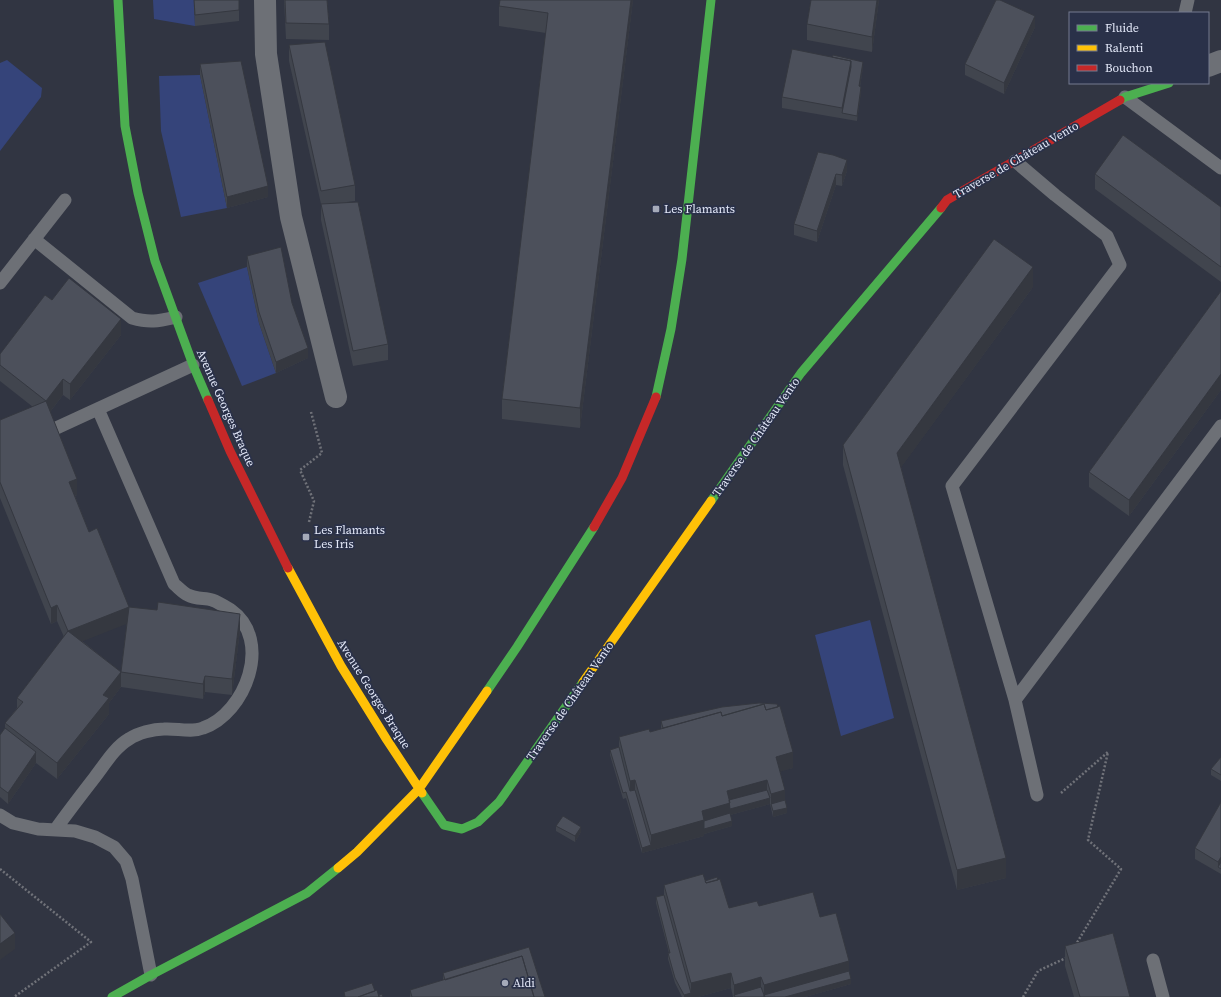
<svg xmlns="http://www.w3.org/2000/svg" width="1221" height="997" viewBox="0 0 1221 997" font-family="'Source Serif 4',serif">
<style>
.green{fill:#35447a}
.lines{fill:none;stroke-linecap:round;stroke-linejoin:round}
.path{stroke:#707279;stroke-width:2.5;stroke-dasharray:2 2;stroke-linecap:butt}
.lane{stroke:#6d7076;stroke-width:13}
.street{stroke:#6d7076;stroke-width:22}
.fast{stroke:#4caf50;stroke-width:9}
.slow{stroke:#ffc107;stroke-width:9}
.jam{stroke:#c62828;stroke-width:9}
.wall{fill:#41454e;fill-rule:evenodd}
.shaded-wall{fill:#353840}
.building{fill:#4c505b;stroke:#353840}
.poi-dot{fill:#a5aab9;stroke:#2a3149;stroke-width:1.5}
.labels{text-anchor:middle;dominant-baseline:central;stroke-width:3.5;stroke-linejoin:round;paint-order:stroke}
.street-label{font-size:12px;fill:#e4e9f9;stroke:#2a3149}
.poi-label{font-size:12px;fill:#e4e9f9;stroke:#2a3149;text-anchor:start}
</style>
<rect width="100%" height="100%" fill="#313542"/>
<path class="green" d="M153,0H194L195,26L154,19Z
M7,60L42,88L41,97L0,151V63Z
M200,75L227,208L181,217L161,131L159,76Z
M247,267L259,323L276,373L242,386L198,283Z
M870,620L894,718L841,736L815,635Z"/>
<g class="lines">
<path class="path" d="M309,522L314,501L300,470L322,453L311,412
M1061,793L1108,752L1088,840L1121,869L1075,946
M0,869L91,942L14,997
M1023,997L1038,971L1068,957"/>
<path class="lane" d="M1185,13L1188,0
M1125,97L1221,168
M1015,161L1055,195L1107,236L1120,265L952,486L1015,700L1037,795
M34,239L132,318C150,323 158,321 176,317
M0,283L65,200
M52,430L193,365
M1015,700L1221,426
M0,815L13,823L38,829L75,831L95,837L114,847L126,861L132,879L151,975
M55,830C68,812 81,795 95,777C105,764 115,747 129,739C138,733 153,729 164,729C177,728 190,733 203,728C246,713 273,640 231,610C226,607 218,602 212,600C205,598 195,599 188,595C183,593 179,588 174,584L98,409
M1153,960L1163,997"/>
<path class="street" d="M265,0L266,54L291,217L336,397
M1208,66L1221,61"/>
<path class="fast" d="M118,0L125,126L138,193L155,261L193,365L208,400
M1120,100L1125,97L1169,83
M656,397L671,329L682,259L711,0
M711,501L801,373L941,208
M487,691L517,647L594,527
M422,793L444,825L462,829L478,822L499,802L583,682
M112,997L151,975L307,893L338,868"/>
<path class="slow" d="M288,568L341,666L387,740L422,793
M583,682L711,501
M338,868L357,852L419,789L487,691"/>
<path class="jam" d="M941,208L947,200L1120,100
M208,400L230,451L288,568
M594,527L622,478L656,397"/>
</g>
<path class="wall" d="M194,0H239V21L195,26Z
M284,0H327L329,24V40L286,39Z
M500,0H633L580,428L502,419V399L546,33L499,26V6Z
M811,0H879L872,52L807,40V24Z
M1035,27L1004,94L965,75V64Z
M289,45L355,185V201L347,202L388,344V360L353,366L321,220V204L289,61Z
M200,64L268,197L227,208L200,75Z
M863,67L860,87L861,92L857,121L782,108V97Z
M818,152L847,171L842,186L836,185L817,242L794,235V224Z
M1095,174L1221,207V282L1095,189Z
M247,256L292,303L308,358L276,373L259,323L247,267Z
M1033,287L901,467L1006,878L957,890L843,465V445Z
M1221,291V390L1129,516L1089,487V472Z
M52,300L121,335L70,400L63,395L50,412L77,495L75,496L89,532L129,607L240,630L232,695L205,692L203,699L121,687L109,703V714L57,779L36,763L8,804L0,797V735L5,728V723L17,708V698L64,637L57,621L51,624L0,498V420L33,407L0,381V354ZM127,623L121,672L82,641Z
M661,721L793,768L780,771L787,813L773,817L770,804L730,815L732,826L704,834V836L642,853L626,798L623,799L610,755V750L619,747V737L650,732L661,729Z
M1221,757V781L1211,775V769Z
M1221,802V874L1195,859V848Z
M556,826L581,832L575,842L556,831Z
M705,881L729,908L759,906L820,917L849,972L851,984L805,997H733L731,988L698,997H682L675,983L668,959V953H669L656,903V897L664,895V885Z
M1065,946L1130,997H1074L1065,966Z
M443,973L545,997H410V990L443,980Z"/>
<path class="shaded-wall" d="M631,0H633L580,428V408Z
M877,0H879L872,52V37Z
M1035,16V27L1004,94V83Z
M851,61V72L842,113V108Z
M863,62V67L859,92V86Z
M861,87V92L857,121V116Z
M847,160V171L842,186V175Z
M836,174V185L817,242V231Z
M268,186V197L227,208V197Z
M1033,267V287L897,473V453Z
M121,319V335L70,400V384Z
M308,348V358L276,373V362Z
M1221,374V390L1129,516V500Z
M63,379V395L46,417V401Z
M77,479V495L69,498V482Z
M57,605V621L51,624V608Z
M129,607V623L68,647V631Z
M240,614V630L232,695V679Z
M121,672V687L109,703V714L57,779V763L103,695Z
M205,676V692L203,699V684Z
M36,752V763L8,804V793Z
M793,752V768L776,773V757Z
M635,780V795L630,797V781Z
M767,780V796L770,798V804L730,815L732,821V826L704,834V836L642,853V848L651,845V835L702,811L727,791Z
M785,790V806L771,804V794Z
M787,808V813L773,817V811Z
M581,827V832L575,842V836Z
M1221,857V868L1218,867V862Z
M1006,858V878L957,890V870Z
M15,933V949L0,960V944Z
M849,961V977L764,995V985Z
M731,973V988L698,997H684V995L691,993V983Z
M761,977V993L734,995V985Z
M851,979V984L805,997H785Z"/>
<path class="building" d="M194,0H239V10L195,15Z
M285,0H327L329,24L286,23Z
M500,0H631L580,408L502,399L548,13L499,6Z
M811,0H877L872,37L807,24Z
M996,0H1000L1035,16L1004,83L965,64Z
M325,42L355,185L321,191L289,45Z
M792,49L851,61L842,108L782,97Z
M833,55L863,62L859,86L861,87L857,116L842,113L851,67V61L832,57Z
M241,61L268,186L227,197L200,64Z
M1123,135L1221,207V267L1095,174Z
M818,152L833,155L847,160L842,175L836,174L817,231L794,224Z
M358,202L388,344L353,351L321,204Z
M994,239L1033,267L897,453L1006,858L957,870L843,445Z
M281,247L292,303L308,348L276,362L259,312L247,256Z
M69,278L121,319L70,384L63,379L46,401L77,479L69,482L89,532L97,528L129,607L68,631L57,605L51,608L0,482V420L46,401L0,365V354L45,295L52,300Z
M1221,291V374L1129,500L1089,472Z
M158,602L240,614L232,679L205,676L203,684L121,672L129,607L157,610Z
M68,631L121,672L103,695L109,698L57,763L5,723L23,702L17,698Z
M759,703L777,704L778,707L766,710L764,704L722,716L721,712L663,728L661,721L722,707Z
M764,704L766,710L780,706L793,752L776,757L785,790L771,794L767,780L727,791L730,803L702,811L704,820L651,835L635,780L630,781L619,737L649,729L650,732L721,712L722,716Z
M5,728L36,752L8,793L0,787V735Z
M619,747L630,791L635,790L651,845L642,848L626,792L623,793L610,750Z
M1221,757V775L1211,769Z
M767,790L770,798L730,809L729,800Z
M785,800L787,808L773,811L771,804Z
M1221,802V857L1218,862L1195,848Z
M730,813L732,821L704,829V821Z
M563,816L581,827L575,836L556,826Z
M1221,862V869L1218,867Z
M703,874L706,883L720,879L729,908L757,901L759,906L813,892L820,917L836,913L849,961L764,985L761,977L734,985L731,973L691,983L664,885Z
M717,877L718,880L706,883L705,881Z
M664,895L691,993L684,995L675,978L668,953H670L656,897Z
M0,914L15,933L0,944Z
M1113,933L1130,997H1080L1065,946Z
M529,947L545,997H534L522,956L445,980L443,973Z
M522,956L534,997H412L410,990Z
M849,971L851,979L785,997H765L764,995V997H735L734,995L761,987L764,995Z
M372,983L375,991L358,997H345L344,992Z
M377,990L379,997H358Z
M382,994L383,997H379V995Z"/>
<g class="poi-dot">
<rect x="652" y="205" width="8" height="8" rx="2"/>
<rect x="302" y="533" width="8" height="8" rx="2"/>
<circle cx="505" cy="983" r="4"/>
</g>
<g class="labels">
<g class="street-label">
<text transform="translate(1016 160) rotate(-30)">Traverse de Château Vento</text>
<text transform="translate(226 408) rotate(66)">Avenue Georges Braque</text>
<text transform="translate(756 437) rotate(-55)">Traverse de Château Vento</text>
<text transform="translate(374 694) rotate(58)">Avenue Georges Braque</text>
<text transform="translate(570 701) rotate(-55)">Traverse de Château Vento</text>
</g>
<g class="poi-label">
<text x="664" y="209">Les Flamants</text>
<text x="314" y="530">Les Flamants<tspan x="314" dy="14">Les Iris</tspan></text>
<text x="513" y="983">Aldi</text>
</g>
</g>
<rect x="1069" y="12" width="140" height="72" fill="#2a3149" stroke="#747b8f"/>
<rect x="1077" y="25" width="20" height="6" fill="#4caf50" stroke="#747b8f"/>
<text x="1105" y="32" font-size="12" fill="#e4e9f9">Fluide</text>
<rect x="1077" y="45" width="20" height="6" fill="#ffc107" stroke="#747b8f"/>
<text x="1105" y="52" font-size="12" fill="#e4e9f9">Ralenti</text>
<rect x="1077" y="65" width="20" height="6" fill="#c62828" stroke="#747b8f"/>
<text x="1105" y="72" font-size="12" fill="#e4e9f9">Bouchon</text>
</svg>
